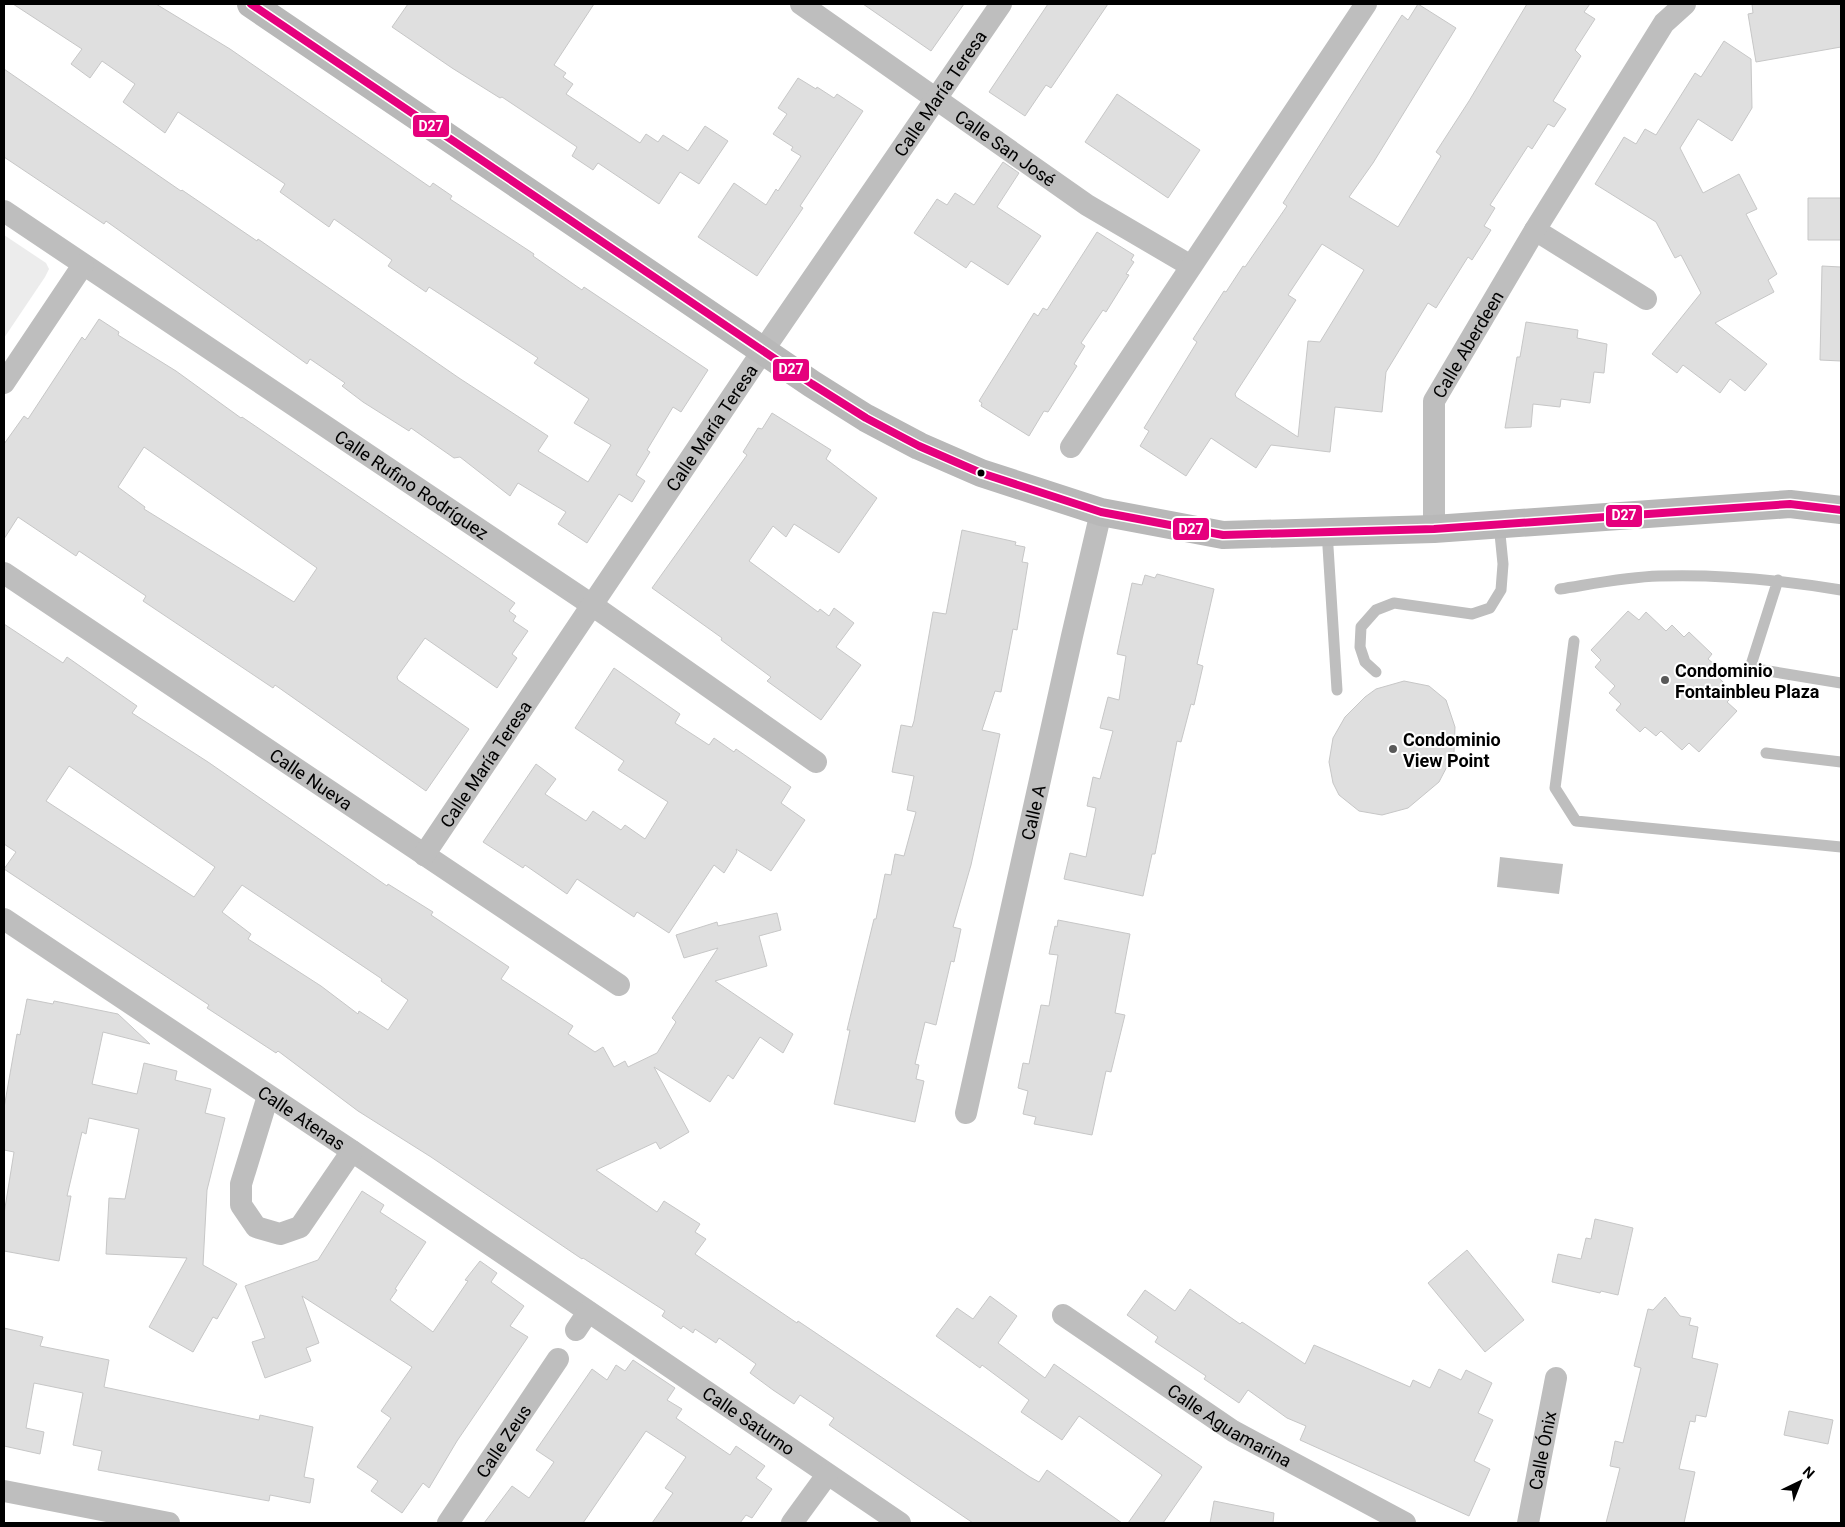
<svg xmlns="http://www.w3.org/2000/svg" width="1845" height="1527" viewBox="0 0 1845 1527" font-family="Roboto,sans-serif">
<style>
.green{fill:#ececec}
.water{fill:#bfbfbf}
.building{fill:#dfdfdf;stroke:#c7c7c7;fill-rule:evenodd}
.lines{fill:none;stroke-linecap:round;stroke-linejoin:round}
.lane{stroke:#bebebe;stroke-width:11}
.street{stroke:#bebebe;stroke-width:22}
.secondary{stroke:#b8b8b8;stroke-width:28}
.bus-1-casing{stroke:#fff;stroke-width:11}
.bus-1{stroke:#e5007d;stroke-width:8}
.bus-dot{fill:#000;stroke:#fff;stroke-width:2}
.poi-dot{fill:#595959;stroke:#fff;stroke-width:2}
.labels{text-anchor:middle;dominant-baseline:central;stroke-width:4;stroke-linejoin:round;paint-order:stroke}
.street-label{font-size:18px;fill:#000;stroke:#fff}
.poi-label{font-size:18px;font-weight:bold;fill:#000;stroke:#fff;text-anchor:start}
.line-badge{stroke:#fff;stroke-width:2}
.badge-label{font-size:14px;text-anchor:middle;font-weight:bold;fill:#fff}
</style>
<rect width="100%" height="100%" fill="#fff"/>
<path class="green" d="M4,235L46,263L49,269L45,277L4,338Z"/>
<path class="water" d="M1500,857L1563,864L1559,894L1497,887Z"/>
<path class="building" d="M13,4H156L230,49L430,187L433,183L452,196L450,199L534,254L533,256L582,290L584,287L708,370L681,412L673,407L647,450L650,452L636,475L645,481L632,502L619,494L587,543L558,524L566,512L518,483L510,496L460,457L454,458L411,428L409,431L363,402L342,386L345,383L310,359L307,364L106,221L104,224L4,157V69L181,191L182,190L257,241L258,239L271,248L459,378L548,436L538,451L588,482L611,445L574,423L589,399L534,363L538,358L429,287L426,292L388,266L392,260L334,219L329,227L280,192L285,184L178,112L165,133L123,102L135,84L102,61L90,78L71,64L82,49Z
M408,4H594L554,65L566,73L563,77L573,84L566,94L640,143L646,134L658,142L663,135L688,151L705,126L728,141L699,184L680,172L659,204L598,163L593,170L572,156L577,147L502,97L500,98L452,68L392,27Z
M863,4H964L931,51Z
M1048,4H1108L1051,88L1046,85L1025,116L989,92Z
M1418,4L1456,28L1373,163L1349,197L1398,227L1441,156L1436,152L1469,101L1527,4H1590L1584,12L1595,19L1575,50L1581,56L1553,101L1566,109L1554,127L1548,124L1532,149L1528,146L1490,205L1495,208L1484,226L1491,230L1472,260L1468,257L1436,308L1428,303L1386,372L1382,412L1335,407L1330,452L1271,445L1256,468L1211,438L1186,476L1140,446L1149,431L1144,428L1197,342L1193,339L1224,291L1226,292L1243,266L1245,267L1287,206L1283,203L1402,15L1408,20ZM1322,244L1364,270L1320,342L1308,341L1298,437L1236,397L1235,394L1296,300L1288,295Z
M1752,4H1841V47L1756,62L1748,14L1753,13Z
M1724,41L1751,59L1752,108L1732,141L1698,119L1680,148L1703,193L1739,174L1757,209L1746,214L1777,274L1768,280L1774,292L1715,323L1767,364L1745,391L1730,379L1720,393L1683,365L1677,373L1652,354L1701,293L1681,255L1675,258L1656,222L1595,184L1624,137L1636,144L1645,129L1656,135L1695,73L1701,77Z
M798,78L816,89L817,87L834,98L837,94L863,111L800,206L803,208L757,276L698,237L734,183L766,205L776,189L778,191L801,156L791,150L793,147L773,134L787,114L778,108Z
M1117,94L1200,150L1168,198L1085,142Z
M1003,162L1019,173L997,207L1041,236L1008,285L971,261L966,268L914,233L937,199L947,205L955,193L974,205Z
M1808,198H1841V240H1808Z
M1097,232L1134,255L1131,260L1134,262L1126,274L1129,275L1106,312L1103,310L1081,343L1085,346L1074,364L1077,366L1048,412L1044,411L1029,436L981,406L982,403L979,401L1034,313L1038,316L1043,308L1047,310Z
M1822,266L1841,267V361L1820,360Z
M99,319L119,332L118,335L176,371L241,418L242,417L515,603L509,611L516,616L513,621L528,631L512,654L517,658L497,688L425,638L397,677L398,680L469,729L426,791L275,685L273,688L143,601L146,596L79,551L76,556L18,517L4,539V444L24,416L28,419L82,337L85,340ZM144,447L317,568L294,602L144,509L145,507L118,487Z
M1526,322L1578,330L1577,338L1607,344L1604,373L1594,372L1590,403L1561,399L1560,407L1533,404L1531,427L1505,428L1517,357H1520Z
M772,413L831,450L826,459L877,498L839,553L794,524L786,537L773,526L749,561L818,612L820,609L829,616L834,608L854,623L836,647L861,665L821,720L767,681L771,677L721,640L722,638L652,588L747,455L743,452L758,428L762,429Z
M962,530L1016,542L1015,545L1025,547L1022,562L1028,563L1017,630L1013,629L1001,692L995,691L982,730L1000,734L971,865L953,927L961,929L954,962L951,961L936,1025L925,1022L915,1064L919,1065L916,1079L924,1081L915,1122L834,1104L850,1030H847L874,919H876L885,874L891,875L895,854L904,856L916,812L907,810L914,776L892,772L901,725L912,727L914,721L933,612L946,614Z
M1157,574L1214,589L1197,664L1203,666L1194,705L1191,704L1181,742L1177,741L1155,854H1152L1143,896L1064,879L1070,853L1086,857L1096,808L1087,806L1093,777L1100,779L1113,731L1100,728L1108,697L1119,700L1126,656L1117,654L1132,583L1142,585L1145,575L1155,578Z
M1628,611L1639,620L1646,612L1666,631L1672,625L1684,637L1689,632L1712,654L1708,659L1720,669L1715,674L1735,694L1727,702L1737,711L1699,752L1689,743L1682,750L1661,731L1656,736L1645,727L1640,732L1616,710L1621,704L1609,693L1615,686L1595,667L1601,660L1591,650Z
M4,624L63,663L67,657L137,706L132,713L208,762L387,886L388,884L433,912L431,915L509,967L501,979L573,1026L568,1034L595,1052L603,1047L614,1067L625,1061L628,1067L657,1053L676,1022L672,1018L718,948L684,958L676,935L717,922L718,926L777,913L781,930L759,936L767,966L715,981L793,1034L783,1053L760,1037L733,1079L728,1075L710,1102L654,1067L689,1132L660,1149L656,1142L596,1170L657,1212L664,1201L700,1224L695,1232L706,1239L695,1254L797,1323L798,1321L1030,1477L1039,1482L1047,1470L1122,1523H973L829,1425L834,1418L800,1395L794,1404L773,1390L750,1373L756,1364L719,1338L716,1343L695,1329L693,1333L683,1326L681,1329L662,1316L665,1311L583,1258L582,1259L431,1157L358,1111L278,1051L276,1053L207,1008L209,1005L4,869L16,852L4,844ZM69,766L215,867L194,897L46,801ZM242,885L382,979L381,981L408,1000L388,1030L359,1011L358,1014L321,986L248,939L251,934L222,912Z
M614,668L680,714L675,723L709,745L714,738L734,752L736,749L791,787L781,803L805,820L771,871L736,849L737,852L724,873L714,865L669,933L637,912L634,917L577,879L567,894L525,865L523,868L483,842L536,764L556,779L545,794L586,821L593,811L621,830L625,825L645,839L668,802L618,770L624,761L575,728Z
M1404,681L1429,686L1446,700L1455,727L1454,753L1439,782L1408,808L1382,815L1359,811L1339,795L1333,783L1329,762L1333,738L1345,717L1365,697L1376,689Z
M1058,920L1130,934L1115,1013L1125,1015L1111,1072L1106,1071L1092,1135L1034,1124L1036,1117L1023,1114L1028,1091L1018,1088L1023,1063L1029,1064L1041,1005L1049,1006L1058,955L1049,954L1055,926L1057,927Z
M27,999L53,1004L54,1001L118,1014L150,1044L103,1032L92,1084L137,1094L144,1063L177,1071L175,1080L211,1089L205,1113L225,1118L207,1190L203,1265L237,1284L217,1319L213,1317L193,1352L149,1327L187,1258L106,1254L109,1198L125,1199L139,1129L89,1118L86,1134L82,1132L67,1196H71L59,1261L4,1251V1214L14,1152L4,1150V1108L17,1034L20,1035Z
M362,1191L384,1205L380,1212L426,1242L395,1289L397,1290L390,1300L433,1332L468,1281L465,1280L480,1261L497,1273L491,1282L524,1306L510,1326L528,1337L457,1441L429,1488L423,1483L402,1513L371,1491L378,1481L357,1467L391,1418L381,1411L412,1367L302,1296L319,1343L306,1348L311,1361L265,1378L252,1342L265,1338L245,1286L318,1260Z
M1595,1219L1633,1228L1618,1295L1601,1291L1600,1293L1552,1282L1558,1254L1581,1259L1586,1238L1591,1239Z
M1467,1250L1524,1320L1485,1352L1428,1283Z
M1190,1289L1240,1324L1242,1322L1305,1364L1314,1345L1410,1387L1413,1380L1430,1388L1439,1369L1461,1380L1466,1370L1492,1383L1478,1413L1493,1420L1474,1461L1490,1469L1469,1516L1300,1440L1306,1426L1287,1418L1248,1390L1239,1403L1204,1379L1206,1376L1155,1342L1158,1337L1127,1315L1145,1290L1175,1311Z
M990,1296L1017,1316L998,1343L1045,1378L1054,1364L1202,1467L1163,1523H1128L1162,1475L1079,1416L1062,1440L1021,1412L1029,1400L982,1365L980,1368L936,1336L957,1308L973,1319Z
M1665,1297L1680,1316L1691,1318L1689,1325L1698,1327L1692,1358L1718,1364L1706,1417L1696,1415L1695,1422L1690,1421L1679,1469L1695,1472L1684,1523H1606L1620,1468L1610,1466L1615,1441L1623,1443L1641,1368L1634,1366L1648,1309L1653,1310Z
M4,1328L43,1337L40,1346L109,1360L104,1387L259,1420L260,1415L313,1427L304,1477L314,1479L310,1503L270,1495L269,1501L98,1470L102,1451L73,1445L83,1393L34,1383L26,1428L44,1432L40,1454L4,1446Z
M633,1360L675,1388L667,1400L682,1409L676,1418L730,1455L736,1446L765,1466L756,1478L772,1489L752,1518L746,1515L740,1523H652L673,1493L665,1488L686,1457L646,1431L583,1523H484L512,1486L529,1498L554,1462L536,1450L592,1369L607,1380L616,1365L625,1371Z
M1789,1411L1833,1420L1828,1444L1784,1435Z
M1214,1501L1274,1513L1273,1523H1210Z"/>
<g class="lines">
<path class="lane" d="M1327,531L1337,690
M1778,580L1750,668L1841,683
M1560,589C1592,584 1626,577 1659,576C1720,574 1781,580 1841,590
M1574,641L1555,788L1576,821L1841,847
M1376,672L1365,662L1360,647L1361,627L1376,610L1394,603L1472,614L1490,608L1501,590L1503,564L1499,524
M1766,753L1841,762"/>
<g class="street">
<path id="s1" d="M801,4L1087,205L1191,266"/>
<path id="s2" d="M4,211L592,605L816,762"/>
<path d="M1535,230L1646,299"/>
<path d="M4,383L83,265"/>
<path d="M1071,447L1366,4"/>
<path id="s3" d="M1434,529V401L1535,230L1664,23L1685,4"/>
<path id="s4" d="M4,573L619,985"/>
<path id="s5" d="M424,855L762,352L1001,4"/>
<path id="s6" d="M4,919L352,1151L900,1523"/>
<path d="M268,1096L241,1184V1205L256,1227L280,1234L300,1227L352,1151"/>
<path id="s7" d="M966,1113L1072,636L1101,512"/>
<path id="s8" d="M1063,1315L1233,1431L1405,1523"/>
<path d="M576,1330L588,1312"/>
<path d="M4,1491L169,1523"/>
<path id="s9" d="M448,1523L558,1359"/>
<path d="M792,1523L827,1475"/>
<path id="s10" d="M1528,1523L1556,1378"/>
</g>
<path class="secondary" d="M251,4L812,384L866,418L919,446L981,473L1101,512L1223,535L1434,529L1790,504L1841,510"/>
<defs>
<path id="bus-1" d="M251,4L812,384L866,418L919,446L981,473L1101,512L1223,535L1434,529L1790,504L1841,510"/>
</defs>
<use href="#bus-1" class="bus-1-casing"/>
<use href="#bus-1" class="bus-1"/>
</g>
<circle class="bus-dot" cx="981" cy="473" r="4.5"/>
<g class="poi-dot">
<circle cx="1665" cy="680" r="5"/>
<circle cx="1393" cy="749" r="5"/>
</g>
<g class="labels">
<g class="street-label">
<text stroke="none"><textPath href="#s5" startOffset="920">Calle María Teresa</textPath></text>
<text stroke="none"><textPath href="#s1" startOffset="250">Calle San José</textPath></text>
<text stroke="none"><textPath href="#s3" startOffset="194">Calle Aberdeen</textPath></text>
<text stroke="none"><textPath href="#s5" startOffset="515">Calle María Teresa</textPath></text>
<text stroke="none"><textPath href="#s2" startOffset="491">Calle Rufino Rodríguez</textPath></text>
<text stroke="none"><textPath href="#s5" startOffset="110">Calle María Teresa</textPath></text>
<text stroke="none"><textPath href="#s4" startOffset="370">Calle Nueva</textPath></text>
<text stroke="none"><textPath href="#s7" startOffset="308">Calle A</textPath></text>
<text stroke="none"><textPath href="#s6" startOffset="358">Calle Atenas</textPath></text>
<text stroke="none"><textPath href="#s6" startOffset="898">Calle Saturno</textPath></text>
<text stroke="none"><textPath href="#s8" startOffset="200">Calle Aguamarina</textPath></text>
<text stroke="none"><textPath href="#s9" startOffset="99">Calle Zeus</textPath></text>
<text stroke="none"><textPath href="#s10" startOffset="74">Calle Ónix</textPath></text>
</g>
<g class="poi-label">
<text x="1675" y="670">Condominio<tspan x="1675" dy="21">Fontainbleu Plaza</tspan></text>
<text x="1403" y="739">Condominio<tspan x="1403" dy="21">View Point</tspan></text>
</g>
</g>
<g class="line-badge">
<rect x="412" y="114" width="38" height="24" rx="5" fill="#e5007d"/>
<rect x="772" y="358" width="38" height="24" rx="5" fill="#e5007d"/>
<rect x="1605" y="504" width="38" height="24" rx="5" fill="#e5007d"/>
<rect x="1172" y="517" width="38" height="24" rx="5" fill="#e5007d"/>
</g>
<g class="badge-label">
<text x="431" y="131">D27</text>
<text x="791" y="374">D27</text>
<text x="1624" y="520">D27</text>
<text x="1191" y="534">D27</text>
</g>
<rect width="1845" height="1527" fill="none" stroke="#000000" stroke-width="10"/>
<g transform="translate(1800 1482) rotate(43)" stroke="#ffffff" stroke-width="4" paint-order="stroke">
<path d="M0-4L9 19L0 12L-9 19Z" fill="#000000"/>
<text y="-8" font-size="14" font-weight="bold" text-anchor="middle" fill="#000000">N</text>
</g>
</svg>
